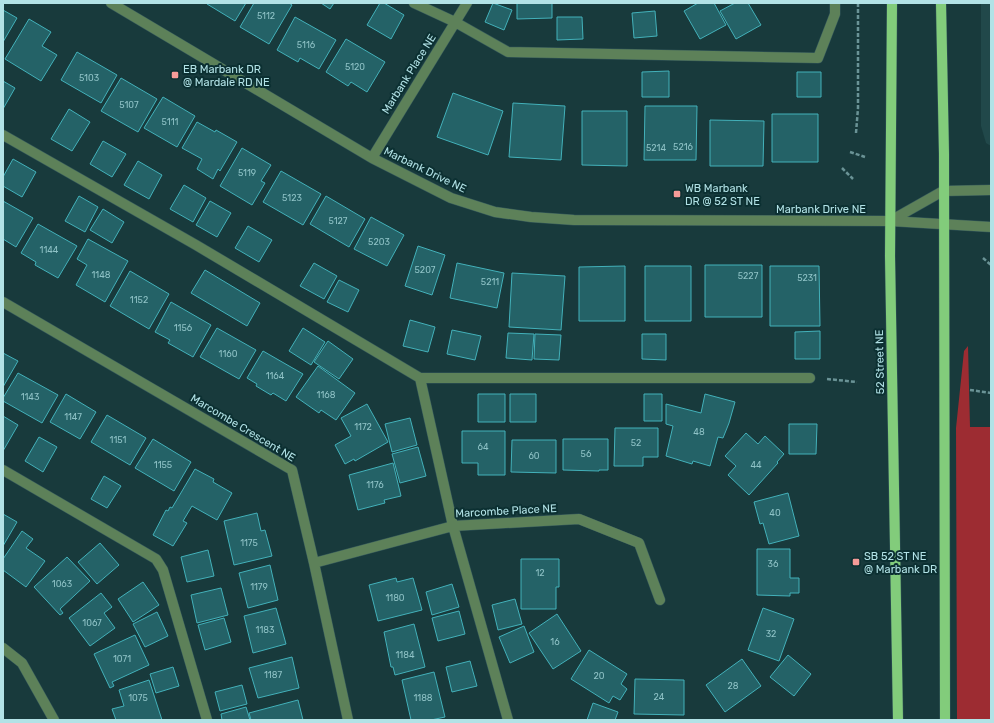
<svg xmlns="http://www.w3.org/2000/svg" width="994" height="723" viewBox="0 0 994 723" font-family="Rubik,sans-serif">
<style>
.built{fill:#21484a}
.green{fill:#9d2c32}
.building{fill:#246267;stroke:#43b1ba}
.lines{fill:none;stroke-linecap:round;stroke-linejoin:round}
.minor-casing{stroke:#34585b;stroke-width:11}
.major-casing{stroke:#34585b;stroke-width:11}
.path{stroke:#6a9396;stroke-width:2.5;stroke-dasharray:4 2;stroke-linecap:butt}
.minor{stroke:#5d8159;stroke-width:10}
.major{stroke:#82cc7b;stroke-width:10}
.poi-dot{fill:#f59b98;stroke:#0c3032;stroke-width:1.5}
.labels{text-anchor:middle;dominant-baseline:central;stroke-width:4;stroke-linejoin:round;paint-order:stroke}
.number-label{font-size:9px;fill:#8ec2c6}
.poi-label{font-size:11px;fill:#b2e2e6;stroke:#0c3032;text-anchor:start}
.street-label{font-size:11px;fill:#b2e2e6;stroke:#0c3032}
</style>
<rect width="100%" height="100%" fill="#183a3c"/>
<path class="built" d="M981,3H991V146L986,143L981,126Z"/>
<path class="green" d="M968,346L970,427H991V720H957L956,428L964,351Z"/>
<path class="building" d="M207,3H246L235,21L207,4Z
M254,3H289L292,5L269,44L240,27Z
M321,3H334L330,9Z
M380,3H384L404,15L391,39L367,25Z
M493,3L512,10L504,30L485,22Z
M517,3H552V18L517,19Z
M698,3H714L726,25L700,39L684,11Z
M735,3H748L761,25L736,39L720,11Z
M3,10L17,18L3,42Z
M655,11L657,36L634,38L632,13Z
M295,17L336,40L319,69L300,58L298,62L277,50Z
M557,17H582L583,39L557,40Z
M29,19L51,32L42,46L57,55L41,81L5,59Z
M346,39L385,62L367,92L351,82L348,86L326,72Z
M77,52L117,75L101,103L61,80Z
M669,71V97H642V72Z
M797,72H821V97H797Z
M121,78L157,99L138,132L101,111Z
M3,81L15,88L3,109Z
M453,93L503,111L488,155L437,137Z
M163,97L195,116L177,147L144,128Z
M513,103L565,106L561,160L509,157Z
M645,106H697L696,160H644Z
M69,109L90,122L72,151L51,139Z
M582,111H627V166L582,165Z
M772,114H818V162H772Z
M710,120L764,121L763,166H710Z
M197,122L215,132L216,130L237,142L220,171L218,169L213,179L197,169L202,159L182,148Z
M103,141L126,154L112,177L90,164Z
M242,148L271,165L261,181L265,183L252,205L220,186Z
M13,159L36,172L22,197L3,186V177Z
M138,161L162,175L149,199L124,185Z
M281,171L321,194L303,225L263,202Z
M184,185L206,198L193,222L170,209Z
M79,196L98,207L85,232L65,221Z
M326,196L365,219L349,247L310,224Z
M3,201L33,218L16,247L3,239Z
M210,201L231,213L217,237L196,225Z
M103,209L124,222L112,243L90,230Z
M371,217L404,235L387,266L354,249Z
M38,224L77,246L58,278L35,265L36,262L21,253Z
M248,226L272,240L259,262L235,248Z
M88,239L128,261L105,302L76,285L87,265L77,259Z
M418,246L445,255L432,295L405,286Z
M314,263L337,276L324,299L300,286Z
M457,263L504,273L497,308L450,298Z
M705,265H762V317H705Z
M625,266V321H579V267Z
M645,266H691V321H645Z
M770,266H819L820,326H770Z
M205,270L260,303L247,326L191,293Z
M130,271L169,294L149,329L110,306Z
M512,273L565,276L561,330L509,327Z
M339,280L359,290L348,312L327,302Z
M171,302L211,325L193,357L168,343L170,340L155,332Z
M410,320L435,327L428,352L403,346Z
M217,328L256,350L239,379L200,357Z
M303,328L325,342L311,365L289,351Z
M452,330L481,336L475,360L447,354Z
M820,331V359H795V332Z
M508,333L534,334L532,360L506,358Z
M535,334L561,335L559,360L534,359Z
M642,334H666V360L642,359Z
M328,341L353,359L339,379L314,362Z
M263,351L303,374L286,401L273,393L271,395L256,386L257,384L247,378Z
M3,353L18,361L3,387Z
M318,366L355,393L336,420L321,410L319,413L296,397Z
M18,373L58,395L42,423L3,401V398Z
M66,394L96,412L80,439L50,422Z
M478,394H505V422H478Z
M510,394H536V422H510Z
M644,394H662V421H644Z
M705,394L735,402L729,423L723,438L718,437L710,466L693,461L692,464L666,456L673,426L666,424V404L701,413Z
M367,404L388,442L355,461L354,459L345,464L335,445L351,436L341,418Z
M107,415L146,438L130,465L91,442Z
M3,416L18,425L3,451Z
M410,418L417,445L392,452L385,424Z
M789,424H817L816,454H789Z
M615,428H658V457H643V466H614Z
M462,431H505V475H478V463H462Z
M746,433L758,444L765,436L784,454L777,462L778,463L749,495L728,475L736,466L725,456Z
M39,437L57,447L43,472L25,461Z
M153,439L191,462L174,491L135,468Z
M563,439H608V470H599V471L563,470Z
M512,440H556V473L511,472Z
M418,447L426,476L400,483L392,454Z
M393,463L401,496L384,500L385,503L358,510L349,475Z
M195,469L214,479L213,482L232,493L217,520L192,506L183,521L187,523L173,546L153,535L166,510L168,511L170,507L172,508Z
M104,476L121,486L107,508L91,499Z
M788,493L799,536L769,544L763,523L760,524L754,502Z
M257,513L261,531L265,530L272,556L234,565L224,521Z
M3,514L17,522L3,546Z
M22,531L33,539L26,548L45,561L26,587L3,570V559Z
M100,543L119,565L97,584L78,562Z
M757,549H790V578H799V593H790V596L757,595Z
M208,550L214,576L187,582L181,557Z
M67,557L90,581L60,609L63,613L60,615L34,587Z
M521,559H559V587H556V609H521Z
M270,565L278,600L248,608L239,573Z
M396,578L397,582L413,578L422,610L378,621L369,585Z
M143,582L159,605L133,622L118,599Z
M452,584L459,607L432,615L426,592Z
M221,588L228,615L197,623L191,595Z
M101,593L112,607L104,613L115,628L90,646L69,618Z
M515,599L522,624L498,630L492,605Z
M276,608L286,644L253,653L244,616Z
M763,608L794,619L779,661L748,650Z
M459,611L465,634L438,641L432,618Z
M157,612L168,636L145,647L133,624Z
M557,614L581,651L553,669L529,633Z
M224,618L231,642L205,650L198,625Z
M414,624L425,667L395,675L393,667H391L384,632Z
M524,626L534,652L510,663L499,637Z
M135,635L149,665L112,682L114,686L110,688L94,654Z
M589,650L627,674L621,684L627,689L620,700L613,696L609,703L571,679Z
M788,655L811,674L794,696L770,677Z
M292,657L299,688L258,698L249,668Z
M742,659L761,686L725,712L706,685Z
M470,661L477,686L452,692L446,667Z
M173,667L179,686L156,693L150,674Z
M434,672L445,717L431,720H411L402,680Z
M635,679L684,680V715L634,714Z
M149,680L162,720H116L112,709L124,706L119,690Z
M242,685L247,704L220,711L215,692Z
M298,700L303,720H251L249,713Z
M593,703L618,712L615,720H587Z
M246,707L250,720H222L221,714Z"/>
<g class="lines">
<defs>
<path id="minor" d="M111,3L372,158L451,198L495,212L531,217L574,220L890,221L991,227
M414,3L455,22L508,52L818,58L835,14V3
M3,135L196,245L420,378H810
M372,158L467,3
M890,221L943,191L991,190
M3,302L292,470L314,563L348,720
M420,378L453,526L508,720
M3,470L156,559L163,570L207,720
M314,563L453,526L579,519L639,543L660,600
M3,648L22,663L54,720"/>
<path id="major" d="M892,3L890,256L898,720
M941,3L944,154L945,720"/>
</defs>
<use href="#minor" class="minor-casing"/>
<use href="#major" class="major-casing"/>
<path class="path" d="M856,133L858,108V3
M850,152L865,157
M842,168L853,179
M983,258L991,265
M827,379L857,382
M970,390L991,393"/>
<use href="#minor" class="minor"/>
<use href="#major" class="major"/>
</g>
<g class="poi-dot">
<rect x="171" y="71" width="8" height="8" rx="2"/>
<rect x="673" y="190" width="8" height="8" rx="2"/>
<rect x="852" y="558" width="8" height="8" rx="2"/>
</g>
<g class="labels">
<g class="number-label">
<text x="266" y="16">5112</text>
<text x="306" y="45">5116</text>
<text x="355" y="67">5120</text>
<text x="89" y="78">5103</text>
<text x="129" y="105">5107</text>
<text x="170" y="122">5111</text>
<text x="683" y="147">5216</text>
<text x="656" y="148">5214</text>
<text x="247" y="173">5119</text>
<text x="292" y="198">5123</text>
<text x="338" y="221">5127</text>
<text x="379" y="242">5203</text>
<text x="49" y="250">1144</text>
<text x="425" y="270">5207</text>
<text x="101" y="275">1148</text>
<text x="748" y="276">5227</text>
<text x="807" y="278">5231</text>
<text x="490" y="282">5211</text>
<text x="139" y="300">1152</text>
<text x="183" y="328">1156</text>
<text x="228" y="354">1160</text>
<text x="275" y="376">1164</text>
<text x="326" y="395">1168</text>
<text x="30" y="397">1143</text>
<text x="73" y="417">1147</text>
<text x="363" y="427">1172</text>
<text x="699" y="432">48</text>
<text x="118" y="440">1151</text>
<text x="636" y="443">52</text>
<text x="483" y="447">64</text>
<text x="586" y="454">56</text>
<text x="534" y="456">60</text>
<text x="163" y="465">1155</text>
<text x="756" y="465">44</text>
<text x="375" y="485">1176</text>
<text x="775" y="513">40</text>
<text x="249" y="543">1175</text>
<text x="773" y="564">36</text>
<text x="540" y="573">12</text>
<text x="62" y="584">1063</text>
<text x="259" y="587">1179</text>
<text x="395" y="598">1180</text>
<text x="92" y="623">1067</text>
<text x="265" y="630">1183</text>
<text x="771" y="634">32</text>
<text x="555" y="642">16</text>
<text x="405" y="655">1184</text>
<text x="122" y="659">1071</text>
<text x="273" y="675">1187</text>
<text x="599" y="676">20</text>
<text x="733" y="686">28</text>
<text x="659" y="697">24</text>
<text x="138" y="698">1075</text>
<text x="423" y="698">1188</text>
</g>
<g class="poi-label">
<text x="183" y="69">EB Marbank DR<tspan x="183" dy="13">@ Mardale RD NE</tspan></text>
<text x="685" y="188">WB Marbank<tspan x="685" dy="13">DR @ 52 ST NE</tspan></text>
<text x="864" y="556">SB 52 ST NE<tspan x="864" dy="13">@ Marbank DR</tspan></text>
</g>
<g class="street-label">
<text transform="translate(409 74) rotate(-58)">Marbank Place NE</text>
<text transform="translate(425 170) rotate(26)">Marbank Drive NE</text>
<text x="821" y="209">Marbank Drive NE</text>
<text transform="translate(880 362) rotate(-91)">52 Street NE</text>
<text transform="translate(243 428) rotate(31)">Marcombe Crescent NE</text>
<text transform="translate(506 511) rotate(-3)">Marcombe Place NE</text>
</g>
</g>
<rect width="994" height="723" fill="none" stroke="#b2e2e6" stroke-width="8"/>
</svg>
